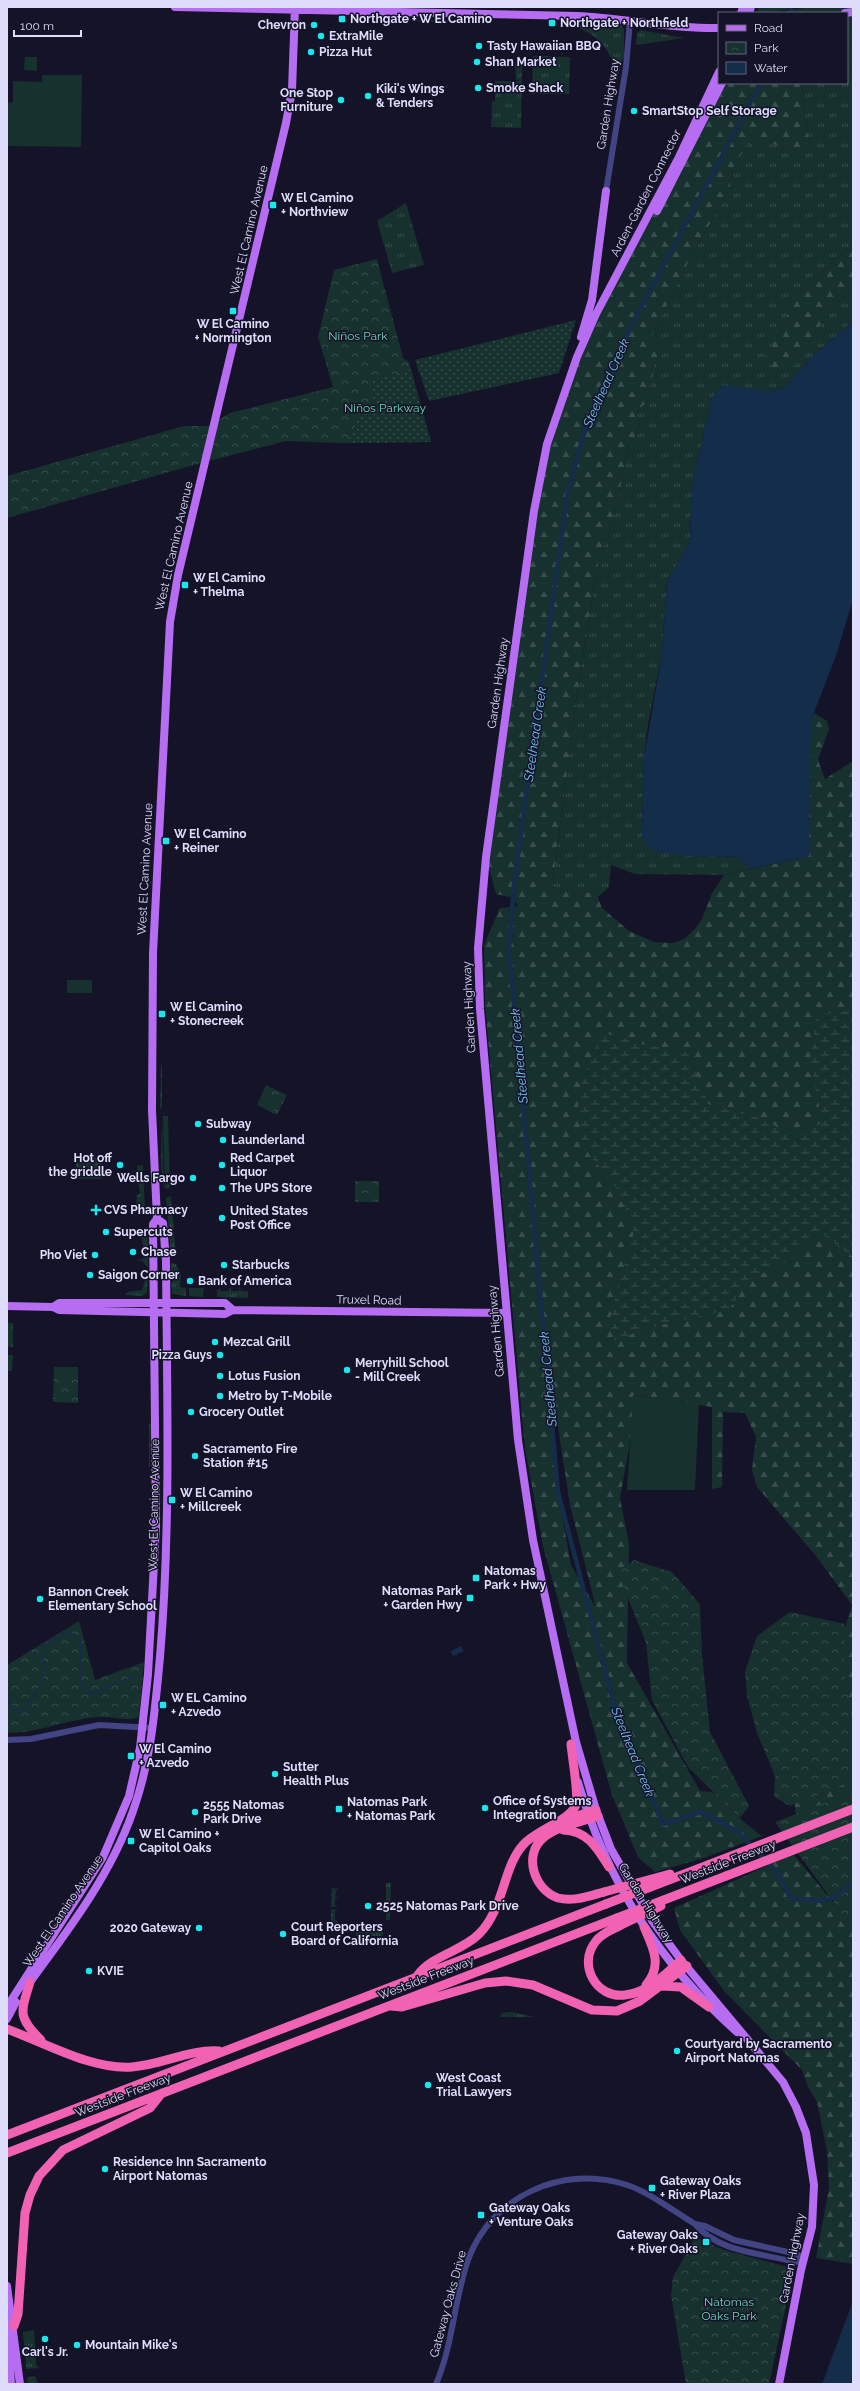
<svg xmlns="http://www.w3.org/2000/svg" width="860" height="2391" viewBox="0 0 860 2391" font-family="Raleway,sans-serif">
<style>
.grass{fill:url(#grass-tufts)}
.forest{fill:url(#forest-firs);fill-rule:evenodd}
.wetland{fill:url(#wetland-marsh)}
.park{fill:url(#park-crowns)}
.garden{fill:url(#garden-dots)}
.pitch{fill:#16312e}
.water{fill:#142d4b}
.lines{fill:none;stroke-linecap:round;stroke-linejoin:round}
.stream{stroke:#142d4b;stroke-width:1.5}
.canal{stroke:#142d4b;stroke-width:4.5}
.minor{stroke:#424483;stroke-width:6}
.major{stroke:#b66df2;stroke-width:8}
.highway{stroke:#f162b2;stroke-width:9}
.highway-bridge{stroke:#f162b2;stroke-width:9}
.poi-dot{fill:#1ae6eb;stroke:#151328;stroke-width:1.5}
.labels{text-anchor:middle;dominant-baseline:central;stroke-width:3;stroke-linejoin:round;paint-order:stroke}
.poi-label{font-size:12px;font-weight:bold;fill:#deddfc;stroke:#151328;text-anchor:start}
.street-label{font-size:12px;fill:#deddfc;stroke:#151328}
.park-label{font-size:12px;fill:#6ed7b4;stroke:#151328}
.water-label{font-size:13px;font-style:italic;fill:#74c2f3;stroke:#151328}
</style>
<defs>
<pattern id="grass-tufts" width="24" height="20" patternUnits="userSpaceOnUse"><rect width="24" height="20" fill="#16312e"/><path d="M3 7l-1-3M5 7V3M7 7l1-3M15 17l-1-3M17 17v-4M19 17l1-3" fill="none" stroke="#374e4d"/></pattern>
<pattern id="forest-firs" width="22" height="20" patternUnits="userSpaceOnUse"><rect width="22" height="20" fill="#16312e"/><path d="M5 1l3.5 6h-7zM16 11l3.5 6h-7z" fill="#374e4d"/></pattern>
<pattern id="wetland-marsh" width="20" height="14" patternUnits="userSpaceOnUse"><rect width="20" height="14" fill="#16312e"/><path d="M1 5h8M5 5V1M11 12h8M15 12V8" fill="none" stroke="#374e4d"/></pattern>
<pattern id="park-crowns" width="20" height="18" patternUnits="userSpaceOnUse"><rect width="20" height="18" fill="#16312e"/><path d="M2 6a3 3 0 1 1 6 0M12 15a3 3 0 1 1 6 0" fill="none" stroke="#374e4d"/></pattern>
<pattern id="garden-dots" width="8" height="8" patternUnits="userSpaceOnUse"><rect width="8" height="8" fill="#16312e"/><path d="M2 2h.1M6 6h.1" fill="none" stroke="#374e4d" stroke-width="1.8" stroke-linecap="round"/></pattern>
</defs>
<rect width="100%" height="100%" fill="#151328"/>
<path class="grass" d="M814,7H853V244L799,293L791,371L832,306L853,291V321L814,355L784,388L771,391L712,397L693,483L691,505L690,542L667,581L662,653L648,724L644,758L642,834L655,851L686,855L738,857L749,869L724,875L635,874L611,865L609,887L598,897L596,893L552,892L578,684L598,564L618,503L625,461L640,424L636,412L647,402L650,340L685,268L729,190L733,169L749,140L763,137L788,153L810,142L806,128L802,83H847V13H787V10Z
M409,20L459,21L460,23L408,21Z
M581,23L621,25L624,29V56L617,79H615C614,54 602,38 579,28Z
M641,30L684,38L636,45L637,33Z
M533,56L570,57L569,94H532Z
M515,64H522L521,128L491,127L492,101H495V81H520L516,80Z
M406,203L424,265L392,273L377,221Z
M161,1063L162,1068V1109L160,1108Z
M162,1116L164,1190L161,1167Z
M163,1116H168L170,1188L165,1189Z
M143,1165L145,1211L140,1212V1206L136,1205L137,1195L140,1193L137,1174L135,1173L137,1172V1166Z
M171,1196L176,1256H171L166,1198Z
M141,1228H147L148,1247H143L142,1239L139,1237Z
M143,1248H148V1267L142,1261L136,1260L143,1259Z
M171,1263L176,1264L181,1274L180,1287L186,1288V1296L172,1294L171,1282H173V1277H171Z
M146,1276H148L147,1293L142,1296L125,1295L127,1292L142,1290Z
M189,1288H204L203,1297L189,1296Z
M220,1288L221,1291H229V1288H231V1291H239L240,1288L241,1291H248V1298L217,1297V1291Z
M149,1424H151L150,1467H149Z
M386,1883H391L390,1920H386Z
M332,1888L339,1889L336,1891L335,1897L339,1898L335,1899V1905L338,1907H331Z
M331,1909L338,1910L335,1911V1920L338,1921L336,1924L331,1921Z
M356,1931H383V1936H356Z
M511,2012L534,2017H501V2013Z
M34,2330L36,2364L39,2368L26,2369L23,2332Z
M35,2376L38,2384H28L27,2377Z"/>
<path class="forest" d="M758,7H788L787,10L758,13Z
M727,83H802L806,128L810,142L804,156L788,153L763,137L749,141L733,169L729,190L685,268L650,340L659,347L647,402L636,412L640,424L625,461L618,503L598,564L578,684L552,891L596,893L602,908L629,931L654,942L672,943L684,939L694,930L702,919L712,893L724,875L809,856V749L811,720L814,713L827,721L829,729L818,760L825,779L853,761V1801L798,1822L795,1810V1794L852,1605L816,1556L757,1487L752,1470L756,1437L745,1413L723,1412L722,1487L712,1489V1407L634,1395L630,1443L620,1498L629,1544L627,1663L700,1791L713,1792L745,1823L762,1836L704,1858L655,1872L638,1857L612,1795L543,1546L525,1449L485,1005L484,945L500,908L518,906L513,898L496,894L486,857L534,511L551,432L586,336ZM542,1322L570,1505L596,1608L571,1565L558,1492Z
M853,244V291L832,306L791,371L774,369L765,359L799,293Z
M793,1854L853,1926V2264L816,2258L829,2188L827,2151L817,2102L808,2087L802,2070L724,1991L680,1930L674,1908Z"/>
<path class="wetland" d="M845,1011L853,1012V1257L820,1232C798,1253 782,1270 751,1276L729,1310L647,1328L615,1341L608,1324L634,1232L620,1192L582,1146L577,1095L602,1032L641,1044L687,1052L708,1104L759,1118L798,1137L822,1122L810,1060L817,1015Z"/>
<path class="park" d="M377,259L403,358L409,362L431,442L336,443L286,441L190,466L7,518V476L184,426H209L230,413L333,387L318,337L334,270Z
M266,1085L287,1095L277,1115L257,1105Z
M76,1157H102V1179H76Z
M355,1181H379V1202H355Z
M7,1323H13V1347H7Z
M54,1367H78V1403L53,1402Z
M634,1560L672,1572L700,1604L702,1655L710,1732L749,1806L740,1818L688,1767L652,1700L646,1643L618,1573Z
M790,1612L845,1624L844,1670L853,1723V1781L790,1806L774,1797L775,1776L757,1733L747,1696L745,1672L757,1636Z
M79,1621L95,1680L144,1662L139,1717C127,1722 113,1716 99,1717C68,1719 39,1733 7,1733V1665Z
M853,1792V1926L848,1922L775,1822Z
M695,2237L724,2250L791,2268L793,2273L769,2384H686L671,2295L673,2277Z"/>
<path class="garden" d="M576,320L559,373L429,401L415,360Z
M410,369L431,442L347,443L359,416L377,412L369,381Z"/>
<path class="pitch" d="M25,57H37V71L24,70Z
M42,75H82L81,147L7,146V103L13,102V81L42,82Z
M67,980H92V993H67Z
M262,1099L276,1106L273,1112L259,1105Z
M96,1159V1167H80V1160Z
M96,1170V1178H80V1171Z
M358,1183H374V1190H358Z
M358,1193H374V1201H358Z
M7,1355H13L12,1371H7Z
M56,1369H73V1377L56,1376Z
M56,1393L73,1394L72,1401H55Z
M633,1395L699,1404L695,1490H627Z"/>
<path class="water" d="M853,321V599L836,656L811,720L809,856L749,869L738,857C720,856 662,858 649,848C645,844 643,839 642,834L644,758L662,653L667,581L690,542L691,505L693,483L712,397L723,385L771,391L784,388L814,355Z
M461,1646L464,1651L453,1656L451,1651Z
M853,2301V2384H822Z"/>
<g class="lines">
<path class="stream" d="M7,1696L14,1710L22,1713C38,1689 49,1681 41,1650L46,1643L69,1631L81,1641L80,1682L90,1695L138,1675"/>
<path class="canal" d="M790,13L791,7
M761,83L629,330L588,418L567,496L514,884L509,949L558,1492L617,1716L663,1824L701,1812L737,1831L780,1875L790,1898C814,1901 831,1906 848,1886L853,1888"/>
<path class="minor" d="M606,191L626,67L630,20
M7,1740L31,1739L99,1725L153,1728
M695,2224C719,2253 762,2253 795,2262L804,2260
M436,2384C453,2345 454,2300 468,2260C491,2196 563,2164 627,2185C651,2193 673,2211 695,2224L705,2226L734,2240L797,2254L804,2260"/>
<path class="major" d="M175,7L577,16C625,18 671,29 719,28
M741,13L743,7
M749,13L751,7
M845,13L853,12
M719,72L679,157L596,314L577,357L547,444L534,511L486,857L478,948L480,1009L518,1440L533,1540L576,1742L596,1810L611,1849L653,1922L681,1960L783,2082L796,2107L806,2133L814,2185L812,2227L801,2270L779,2384
M657,211L722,83
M581,337L592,300L606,191
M7,1306L53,1307L59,1310L225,1314L233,1310L506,1313
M53,1307L59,1303H225L233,1310
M578,1782C607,1882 659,1962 737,2032
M27,1986C67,1932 111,1875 133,1811C151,1761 155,1710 160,1657C171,1526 167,1393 166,1261L163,1223L157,1219
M7,2007L103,1857L129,1796L140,1748L148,1674L156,1526L153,1224L157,1219L152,1110L153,953L170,622L178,575L286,123L292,90L295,7
M7,2019L16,2002
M7,2286L20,2384
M8,2312L7,2326L11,2384"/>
<path class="highway" d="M598,1816C581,1822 557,1826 543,1838C523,1855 534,1890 558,1898C573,1902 589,1896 604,1892
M564,1820L596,1810
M563,1830C588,1831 597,1848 609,1867
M708,1865L853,1809
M726,1876L853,1827
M621,1925C612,1930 602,1933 596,1941C577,1964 596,1999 625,1995C647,1993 666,1974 681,1960
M644,1927C653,1947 663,1966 646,1985
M417,1976C432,1955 461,1952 479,1934C504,1909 503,1867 523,1845C536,1830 569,1821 576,1805C579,1795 572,1757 571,1744
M30,1982C21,2012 17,2017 41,2040
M661,1986L681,1987L709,2007
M391,2006L402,2007L485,1983L506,1981L533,1985L592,2010L617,2011L640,2001L687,1966
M7,2029C45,2043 92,2070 132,2067C162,2065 189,2049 219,2051
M7,2135L606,1904
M7,2153L617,1918
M14,2326L18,2314L25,2213L30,2195L39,2176L63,2150L150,2108L162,2093"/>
<path class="highway-bridge" d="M604,1892L670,1874
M606,1904L708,1865
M617,1918L726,1876
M621,1925L661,1906"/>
</g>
<g class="poi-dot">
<rect x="338" y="15" width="8" height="8" rx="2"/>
<rect x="548" y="19" width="8" height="8" rx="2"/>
<circle cx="314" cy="25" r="4"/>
<circle cx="321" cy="36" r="4"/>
<circle cx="479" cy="46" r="4"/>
<circle cx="311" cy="52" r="4"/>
<circle cx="477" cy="62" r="4"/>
<circle cx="478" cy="88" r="4"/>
<circle cx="368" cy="96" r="4"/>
<circle cx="341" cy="100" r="4"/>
<circle cx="634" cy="111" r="4"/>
<rect x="269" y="201" width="8" height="8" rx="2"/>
<rect x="229" y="307" width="8" height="8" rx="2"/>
<rect x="181" y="581" width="8" height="8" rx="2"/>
<rect x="162" y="837" width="8" height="8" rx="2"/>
<rect x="158" y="1010" width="8" height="8" rx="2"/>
<circle cx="198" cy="1124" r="4"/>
<circle cx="223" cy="1140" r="4"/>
<circle cx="120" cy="1165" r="4"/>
<circle cx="222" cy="1165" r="4"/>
<circle cx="193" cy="1178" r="4"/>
<circle cx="222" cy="1188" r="4"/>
<path d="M94 1204h4v4h4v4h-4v4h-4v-4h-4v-4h4z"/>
<circle cx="222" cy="1218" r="4"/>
<circle cx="106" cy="1232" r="4"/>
<circle cx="133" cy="1252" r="4"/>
<circle cx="95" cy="1255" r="4"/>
<circle cx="224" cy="1265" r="4"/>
<circle cx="90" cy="1275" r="4"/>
<circle cx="190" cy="1281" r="4"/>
<circle cx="215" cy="1342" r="4"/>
<circle cx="220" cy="1355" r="4"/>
<circle cx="347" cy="1370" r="4"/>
<circle cx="220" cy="1376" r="4"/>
<circle cx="220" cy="1396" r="4"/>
<circle cx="191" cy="1412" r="4"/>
<circle cx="195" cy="1456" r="4"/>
<rect x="168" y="1496" width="8" height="8" rx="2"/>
<rect x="472" y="1574" width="8" height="8" rx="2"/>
<rect x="466" y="1594" width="8" height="8" rx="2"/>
<circle cx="40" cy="1599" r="4"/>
<rect x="159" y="1701" width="8" height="8" rx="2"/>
<rect x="127" y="1752" width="8" height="8" rx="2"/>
<circle cx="275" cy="1774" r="4"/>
<circle cx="485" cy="1808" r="4"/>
<rect x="335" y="1805" width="8" height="8" rx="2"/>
<circle cx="195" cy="1812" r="4"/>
<rect x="127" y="1837" width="8" height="8" rx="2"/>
<circle cx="368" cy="1906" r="4"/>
<circle cx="199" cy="1928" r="4"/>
<circle cx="283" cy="1934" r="4"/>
<circle cx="89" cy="1971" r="4"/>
<circle cx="677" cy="2051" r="4"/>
<circle cx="428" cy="2085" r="4"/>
<circle cx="105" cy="2169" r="4"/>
<rect x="648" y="2184" width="8" height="8" rx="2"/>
<rect x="477" y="2211" width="8" height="8" rx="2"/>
<rect x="702" y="2238" width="8" height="8" rx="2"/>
<circle cx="45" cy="2339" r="4"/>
<circle cx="77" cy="2345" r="4"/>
</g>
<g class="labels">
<g class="poi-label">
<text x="350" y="19">Northgate + W El Camino</text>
<text x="560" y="23">Northgate + Northfield</text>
<text x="306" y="25" text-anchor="end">Chevron</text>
<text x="329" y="36">ExtraMile</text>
<text x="487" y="46">Tasty Hawaiian BBQ</text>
<text x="319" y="52">Pizza Hut</text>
<text x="485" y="62">Shan Market</text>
<text x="486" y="88">Smoke Shack</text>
<text x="376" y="89">Kiki's Wings<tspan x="376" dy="14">&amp; Tenders</tspan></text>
<text x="333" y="93" text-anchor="end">One Stop<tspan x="333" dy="14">Furniture</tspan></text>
<text x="642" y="111">SmartStop Self Storage</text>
<text x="281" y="198">W El Camino<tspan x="281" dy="14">+ Northview</tspan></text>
<text x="233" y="324" text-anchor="middle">W El Camino<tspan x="233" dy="14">+ Normington</tspan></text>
<text x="193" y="578">W El Camino<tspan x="193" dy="14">+ Thelma</tspan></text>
<text x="174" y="834">W El Camino<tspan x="174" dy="14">+ Reiner</tspan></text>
<text x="170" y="1007">W El Camino<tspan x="170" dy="14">+ Stonecreek</tspan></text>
<text x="206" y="1124">Subway</text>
<text x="231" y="1140">Launderland</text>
<text x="112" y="1158" text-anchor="end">Hot off<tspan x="112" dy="14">the griddle</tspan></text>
<text x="230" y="1158">Red Carpet<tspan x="230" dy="14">Liquor</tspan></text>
<text x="185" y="1178" text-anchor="end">Wells Fargo</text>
<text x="230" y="1188">The UPS Store</text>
<text x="104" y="1210">CVS Pharmacy</text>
<text x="230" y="1211">United States<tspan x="230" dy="14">Post Office</tspan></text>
<text x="114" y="1232">Supercuts</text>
<text x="141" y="1252">Chase</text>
<text x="87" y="1255" text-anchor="end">Pho Viet</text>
<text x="232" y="1265">Starbucks</text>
<text x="98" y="1275">Saigon Corner</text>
<text x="198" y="1281">Bank of America</text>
<text x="223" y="1342">Mezcal Grill</text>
<text x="212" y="1355" text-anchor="end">Pizza Guys</text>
<text x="355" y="1363">Merryhill School<tspan x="355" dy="14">- Mill Creek</tspan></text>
<text x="228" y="1376">Lotus Fusion</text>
<text x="228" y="1396">Metro by T-Mobile</text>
<text x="199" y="1412">Grocery Outlet</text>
<text x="203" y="1449">Sacramento Fire<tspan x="203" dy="14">Station #15</tspan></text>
<text x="180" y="1493">W El Camino<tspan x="180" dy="14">+ Millcreek</tspan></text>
<text x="484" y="1571">Natomas<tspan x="484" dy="14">Park + Hwy</tspan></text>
<text x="462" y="1591" text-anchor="end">Natomas Park<tspan x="462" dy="14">+ Garden Hwy</tspan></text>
<text x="48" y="1592">Bannon Creek<tspan x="48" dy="14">Elementary School</tspan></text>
<text x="171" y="1698">W EL Camino<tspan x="171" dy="14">+ Azvedo</tspan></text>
<text x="139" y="1749">W El Camino<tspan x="139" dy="14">+ Azvedo</tspan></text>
<text x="283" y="1767">Sutter<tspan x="283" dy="14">Health Plus</tspan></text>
<text x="493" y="1801">Office of Systems<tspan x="493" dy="14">Integration</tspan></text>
<text x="347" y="1802">Natomas Park<tspan x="347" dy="14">+ Natomas Park</tspan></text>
<text x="203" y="1805">2555 Natomas<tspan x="203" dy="14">Park Drive</tspan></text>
<text x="139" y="1834">W El Camino +<tspan x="139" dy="14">Capitol Oaks</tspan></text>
<text x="376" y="1906">2525 Natomas Park Drive</text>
<text x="291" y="1927">Court Reporters<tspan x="291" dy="14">Board of California</tspan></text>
<text x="191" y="1928" text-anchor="end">2020 Gateway</text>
<text x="97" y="1971">KVIE</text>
<text x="685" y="2044">Courtyard by Sacramento<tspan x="685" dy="14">Airport Natomas</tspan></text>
<text x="436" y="2078">West Coast<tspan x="436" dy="14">Trial Lawyers</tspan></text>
<text x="113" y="2162">Residence Inn Sacramento<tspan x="113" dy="14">Airport Natomas</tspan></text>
<text x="660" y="2181">Gateway Oaks<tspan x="660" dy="14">+ River Plaza</tspan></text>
<text x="489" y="2208">Gateway Oaks<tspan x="489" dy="14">+ Venture Oaks</tspan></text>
<text x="698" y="2235" text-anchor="end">Gateway Oaks<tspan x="698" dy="14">+ River Oaks</tspan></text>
<text x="85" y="2345">Mountain Mike's</text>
<text x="45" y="2352" text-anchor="middle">Carl's Jr.</text>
</g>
<g class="street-label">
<text transform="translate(608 104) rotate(-81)">Garden Highway</text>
<text transform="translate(646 193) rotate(-63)">Arden-Garden Connector</text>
<text transform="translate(249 230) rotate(-77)">West El Camino Avenue</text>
<text transform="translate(174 546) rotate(-77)">West El Camino Avenue</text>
<text transform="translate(498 683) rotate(-82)">Garden Highway</text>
<text transform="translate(145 869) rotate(-87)">West El Camino Avenue</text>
<text transform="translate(469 1007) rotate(-93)">Garden Highway</text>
<text transform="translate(369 1300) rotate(1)">Truxel Road</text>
<text transform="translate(496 1331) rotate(-95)">Garden Highway</text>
<text transform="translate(154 1505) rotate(-89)">West El Camino Avenue</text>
<text transform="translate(728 1862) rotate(-21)">Westside Freeway</text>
<text transform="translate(646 1903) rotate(58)">Garden Highway</text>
<text transform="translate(63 1911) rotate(-56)">West El Camino Avenue</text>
<text transform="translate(426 1978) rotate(-21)">Westside Freeway</text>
<text transform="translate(123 2095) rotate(-21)">Westside Freeway</text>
<text transform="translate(792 2258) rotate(-79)">Garden Highway</text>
<text transform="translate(448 2304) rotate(-75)">Gateway Oaks Drive</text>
</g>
<g class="park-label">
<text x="358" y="336">Niños Park</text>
<text x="385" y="408">Niños Parkway</text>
<text x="729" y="2302">Natomas<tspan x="729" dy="14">Oaks Park</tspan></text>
</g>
<g class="water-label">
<text transform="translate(606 383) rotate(-66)">Steelhead Creek</text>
<text transform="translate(535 734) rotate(-82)">Steelhead Creek</text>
<text transform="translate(519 1056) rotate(-95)">Steelhead Creek</text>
<text transform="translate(548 1379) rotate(-95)">Steelhead Creek</text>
<text transform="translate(633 1752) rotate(68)">Steelhead Creek</text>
</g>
</g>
<rect width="860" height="2391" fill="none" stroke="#deddfc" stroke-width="16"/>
<rect x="718" y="12" width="130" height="72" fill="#151328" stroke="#65647d"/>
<rect x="726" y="25" width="20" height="6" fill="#b66df2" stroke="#65647d"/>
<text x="754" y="32" font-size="12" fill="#deddfc">Road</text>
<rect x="726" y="42" width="20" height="12" fill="url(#park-crowns)" stroke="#65647d"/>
<text x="754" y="52" font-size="12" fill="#deddfc">Park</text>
<rect x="726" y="62" width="20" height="12" fill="#142d4b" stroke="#65647d"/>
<text x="754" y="72" font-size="12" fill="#deddfc">Water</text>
<path d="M14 30v6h67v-6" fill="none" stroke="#deddfc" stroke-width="2"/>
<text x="20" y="30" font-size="12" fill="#deddfc" stroke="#151328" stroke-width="3" paint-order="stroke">100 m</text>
</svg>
